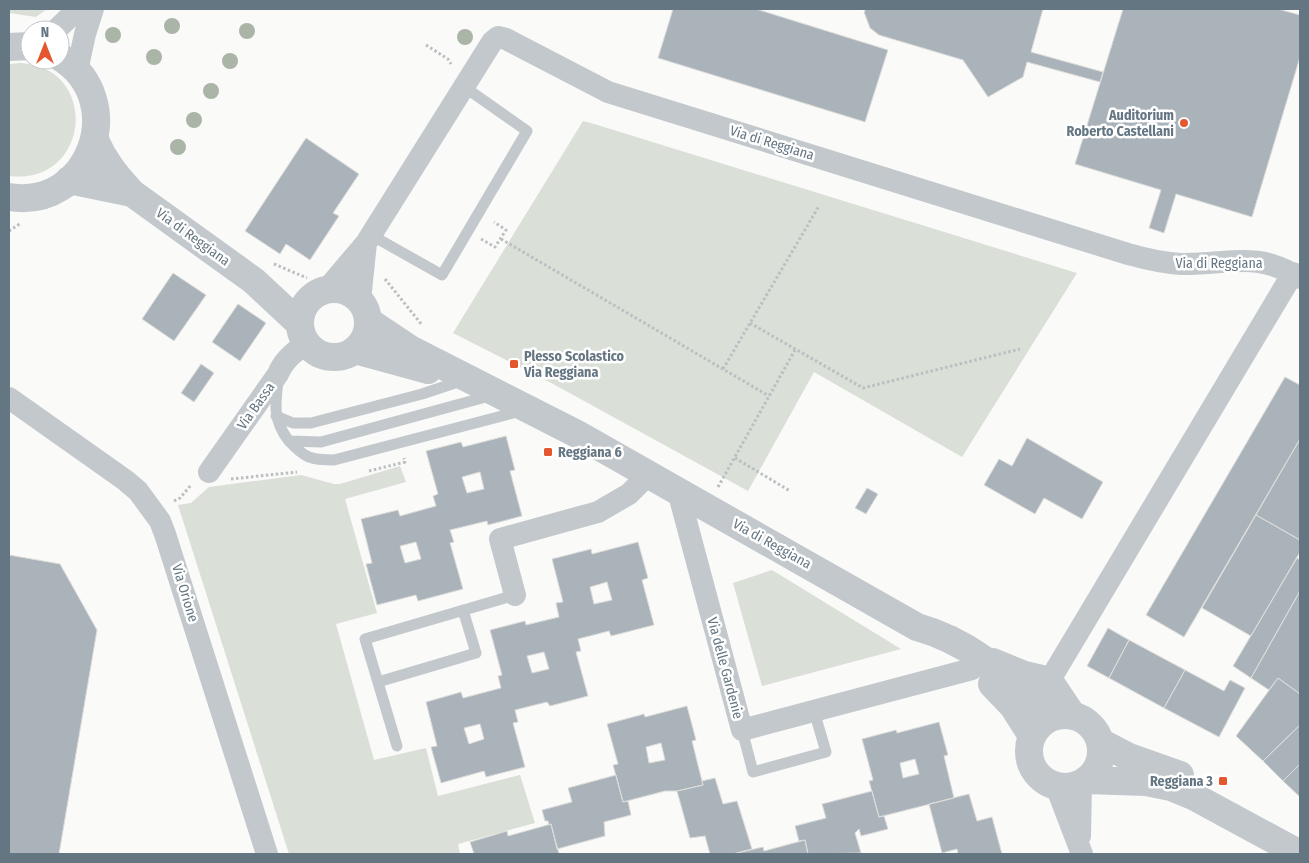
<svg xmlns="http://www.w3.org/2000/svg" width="1309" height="863" viewBox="0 0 1309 863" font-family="'Fira Sans Condensed',sans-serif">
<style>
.green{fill:#dadfd7}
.building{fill:#aab3b9;stroke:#dcdcda;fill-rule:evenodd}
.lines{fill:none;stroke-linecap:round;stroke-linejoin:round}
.path{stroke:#bbbfc2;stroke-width:3;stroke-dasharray:2.5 2.5;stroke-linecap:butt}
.service{stroke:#c3c8cc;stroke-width:11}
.minor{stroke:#c3c8cc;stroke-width:22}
.tertiary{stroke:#c3c8cc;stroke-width:28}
.tree{fill:#aab4a7}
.poi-dot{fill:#e4572e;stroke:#fff;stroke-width:2}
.labels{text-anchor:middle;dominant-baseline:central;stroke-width:5;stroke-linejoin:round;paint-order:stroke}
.poi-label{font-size:14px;font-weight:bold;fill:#657683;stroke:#fff;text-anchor:end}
.street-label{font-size:14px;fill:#657683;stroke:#fff}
</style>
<rect width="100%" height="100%" fill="#fafaf8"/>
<path class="green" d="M9,9H47L36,17L9,13Z
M21,63C101,68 90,186 9,176V64Z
M583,121L591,123L1077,273L962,457L814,372L748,491L555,385L453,333Z
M400,466L406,482L345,499L377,613L336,624L374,760L426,748L438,796L520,775L535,823L458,844L460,854H289L178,505L191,503L209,487L301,475L334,484H340Z
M772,570L901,649L762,686L733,583Z"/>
<path class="building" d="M673,9H756L888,50L865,122L658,58Z
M866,9H1043L1031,52L1103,72L1100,82L1027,62L1023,77L988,97L963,60L879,35L870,28L864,12Z
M1123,9H1278L1300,15V57L1252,217L1176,194L1164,233L1149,228L1161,190L1075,164Z
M306,138L359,174L333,213L339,216L310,260L286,244L280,254L245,231Z
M173,273L206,295L174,341L142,319Z
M238,304L266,323L240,361L212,342Z
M201,364L214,373L194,402L181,393Z
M1285,377L1300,385V439L1184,637L1146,615Z
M506,436L515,470L510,471L522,516L488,525L487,521L450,530L454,542L450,543L463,589L418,601L416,595L377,605L366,564L372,563L361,519L398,510L400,516L436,506L433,496L438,494L426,451L461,442L463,447ZM480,472L484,489L467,493L462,477ZM416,542L421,559L405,563L400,546Z
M1027,438L1103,482L1082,519L1044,498L1035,514L984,485L999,459L1012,466Z
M1300,439V540L1256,515Z
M867,488L878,494L866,514L855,508Z
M1256,515L1300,540V552L1251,636L1202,608Z
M638,542L648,578L642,580L654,625L611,636L609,631L578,639L581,651L576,652L588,696L550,706L547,702L515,710L518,722L513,723L525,767L486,777L484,771L441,783L431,747L437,746L426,702L461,692L463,698L501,688L498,676L502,675L490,630L525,621L526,625L559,617L556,603L563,602L552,559L591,549L592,554ZM607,582L612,600L594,604L590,587ZM544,652L549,669L532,673L527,656ZM480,724L484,739L469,744L464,728Z
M9,555L60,564L97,630L59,854H9Z
M1297,558L1300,560V591L1251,678L1233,666Z
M1300,591V694L1278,678L1269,690L1251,678Z
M1108,628L1129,640L1109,678L1087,666Z
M1129,640L1185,670L1164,708L1109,678Z
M1185,670L1224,691L1230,680L1245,688L1219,737L1164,708Z
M1278,678L1300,694V725L1263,761L1236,736Z
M687,706L696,740L692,741L703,785L677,791H665L623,802L613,765L618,764L607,724L644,714L645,717ZM661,743L665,760L649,763L646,747Z
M939,722L948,755L944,756L954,798L879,817L869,781L873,780L862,739L896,730L897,733ZM915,759L919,774L903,778L900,763Z
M1300,725V764L1283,781L1263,761Z
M1300,764V797L1283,781Z
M616,775L623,802L628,801L631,815L604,822L605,836L557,849L551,824L549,825L548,821H545L542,810L572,802L568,788Z
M715,778L723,804L737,801L752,849L733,854H710L705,836L690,838L677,791L703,785L702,781Z
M872,791L879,817L884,816L888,829L861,836L859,829L855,833L861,853L808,854L805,840L799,841L795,826L826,818L822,804Z
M969,794L977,821L992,817L1002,854H958L957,849L942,853L929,804Z
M551,824L559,854H474L470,842L507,831L508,836Z
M805,840L808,854H733L763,847L764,851Z"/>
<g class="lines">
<path class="path" d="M426,45L448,59L451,64
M9,231L21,223
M481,239L495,247L506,230L494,222
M501,239L769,396
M274,264L307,278
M385,279L422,325
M750,323L863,388L1020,349
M723,369L819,206
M735,458L790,491
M369,471L405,462L404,458
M231,479L297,472
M718,487L795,350
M174,501L180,498L191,485"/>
<path class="service" d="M371,235L442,275L527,131L463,86
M278,381C275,405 273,421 289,441L321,442L493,395
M276,416L293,423H311L422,394L464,380
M289,441C305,458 310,460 334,460L521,411
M378,682L476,653L463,610
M742,730L753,772L826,752L814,711
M397,746L365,639L515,595"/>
<path class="minor" d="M56,30L78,9
M77,71L85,34L93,9
M327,289L366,243L492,42L498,37L506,39L608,92L1128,254C1146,259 1163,263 1181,264C1229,265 1255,250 1300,278
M360,300L366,243
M9,398L125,480L138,491L160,521L165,534L267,854
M209,472L278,374C284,359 294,353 306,343
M678,491L742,730L972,669
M515,595L500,539L598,512L629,494L649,474
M993,659L1025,672L1051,678L1077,717
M1039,705L1051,678L1293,273
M1056,786L1082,854
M1080,836L1081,783"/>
<path class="tertiary" d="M9,47L30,46
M95,140C104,161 116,176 132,193L254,281L299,323
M69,180L132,193
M9,197C90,211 130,100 60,57
M300 323a34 34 0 1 1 68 0a34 34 0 1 1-68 0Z
M368,321L410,349L577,434L917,627C974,643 1009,679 1053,717
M355,350L428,370
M992,684L1013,706L1032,736
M1029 751a36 36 0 1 1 72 0a36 36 0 1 1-72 0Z
M1100,742L1129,757L1180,775
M1086,780L1146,782L1171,787L1193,796L1300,854"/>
</g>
<g class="tree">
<circle cx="172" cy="26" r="8"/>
<circle cx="247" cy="31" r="8"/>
<circle cx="113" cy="35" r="8"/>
<circle cx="465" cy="37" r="8"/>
<circle cx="154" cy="57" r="8"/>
<circle cx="230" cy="61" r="8"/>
<circle cx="211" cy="91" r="8"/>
<circle cx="194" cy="120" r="8"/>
<circle cx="178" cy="147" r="8"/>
</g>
<g class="poi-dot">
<circle cx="1184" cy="123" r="5"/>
<rect x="509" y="359" width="10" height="10" rx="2.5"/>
<rect x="543" y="447" width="10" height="10" rx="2.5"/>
<rect x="1218" y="776" width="10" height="10" rx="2.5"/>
</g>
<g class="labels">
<g class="poi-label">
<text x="1174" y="115">Auditorium<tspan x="1174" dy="16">Roberto Castellani</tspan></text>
<text x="524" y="356" text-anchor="start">Plesso Scolastico<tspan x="524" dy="16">Via Reggiana</tspan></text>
<text x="558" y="452" text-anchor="start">Reggiana 6</text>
<text x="1213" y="781">Reggiana 3</text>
</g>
<g class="street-label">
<text transform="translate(772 143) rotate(17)">Via di Reggiana</text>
<text transform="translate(193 237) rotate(36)">Via di Reggiana</text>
<text x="1219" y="263">Via di Reggiana</text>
<text transform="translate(256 406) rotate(-55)">Via Bassa</text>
<text transform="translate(772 544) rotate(29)">Via di Reggiana</text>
<text transform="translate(185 593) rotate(73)">Via Orione</text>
<text transform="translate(725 668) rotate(75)">Via delle Gardenie</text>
</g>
</g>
<rect width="1309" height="863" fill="none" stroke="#657683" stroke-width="20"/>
<g transform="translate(45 45)"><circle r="24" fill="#ffffff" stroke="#c1c8cd"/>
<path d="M0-4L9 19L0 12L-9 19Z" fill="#e4572e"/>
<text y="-8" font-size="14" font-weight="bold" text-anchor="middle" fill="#657683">N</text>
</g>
</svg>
